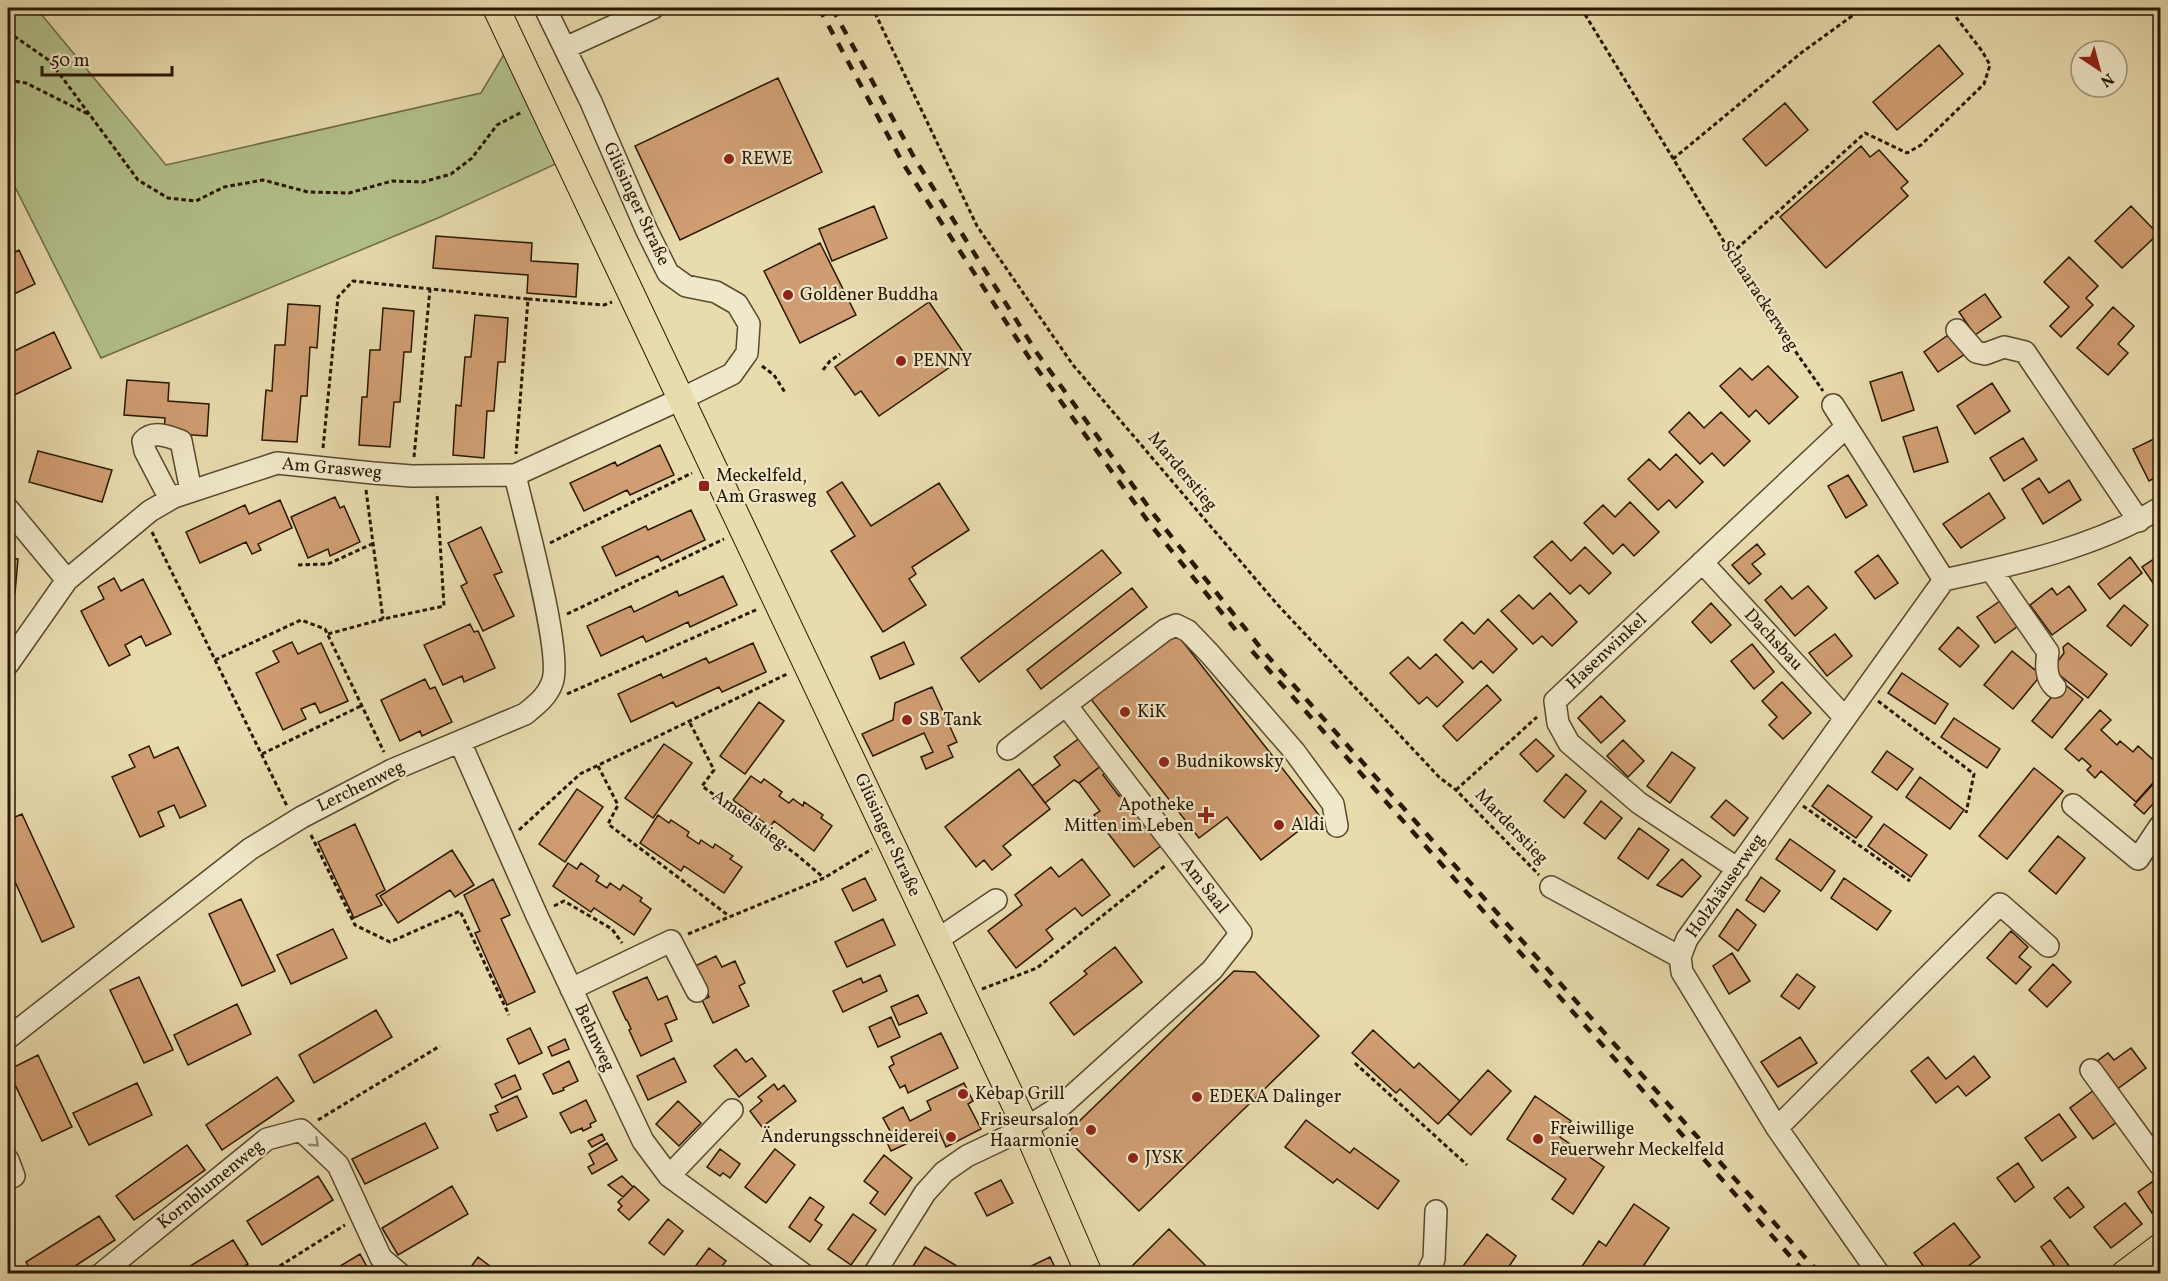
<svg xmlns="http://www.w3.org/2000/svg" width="2168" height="1281" viewBox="0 0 2168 1281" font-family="Vollkorn,serif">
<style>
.green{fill:#b3c18c;stroke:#6e6c46;stroke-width:1.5}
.building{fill:#d19e73;stroke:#281700;stroke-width:1.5}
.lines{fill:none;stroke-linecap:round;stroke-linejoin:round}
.minor-casing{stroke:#58482c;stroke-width:24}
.major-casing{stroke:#281700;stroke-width:28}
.path{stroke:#281700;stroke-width:3;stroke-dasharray:4.5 3;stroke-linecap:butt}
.minor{stroke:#f0e8ca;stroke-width:21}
.major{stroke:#e8dbae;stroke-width:26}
.rail{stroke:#281700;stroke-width:4.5;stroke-dasharray:10 10;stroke-linecap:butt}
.oneway{stroke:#968a6f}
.poi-dot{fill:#8f2418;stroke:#f0e8ca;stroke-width:2}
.labels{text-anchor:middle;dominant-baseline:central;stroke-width:4.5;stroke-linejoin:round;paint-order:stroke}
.poi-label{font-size:18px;fill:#281700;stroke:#f0e8ca;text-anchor:start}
.street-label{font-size:18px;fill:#281700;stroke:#f0e8ca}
</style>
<rect width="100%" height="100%" fill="#e8dbae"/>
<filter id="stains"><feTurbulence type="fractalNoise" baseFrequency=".00333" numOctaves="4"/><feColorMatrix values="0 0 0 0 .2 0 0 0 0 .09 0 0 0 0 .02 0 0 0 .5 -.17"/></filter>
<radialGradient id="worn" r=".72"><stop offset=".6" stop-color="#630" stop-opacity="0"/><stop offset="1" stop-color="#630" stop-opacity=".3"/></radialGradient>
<path class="green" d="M8,8H36L166,165L481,93L506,51L560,162L438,218L101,358L8,173Z"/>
<path class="building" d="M1939,45L1963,74L1897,130L1873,102Z
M778,78L822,172L680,240L635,146Z
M1785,103L1808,130L1766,166L1743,139Z
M1861,146L1870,157L1879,150L1908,182L1901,188L1908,196L1826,268L1780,217Z
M874,206L887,238L832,261L819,229Z
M2131,206L2158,234L2122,268L2095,241Z
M436,236L532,243L531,261L578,264L576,297L527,293L528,275L433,268Z
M820,243L856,315L800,343L764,271Z
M19,250L35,284L8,297V256Z
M2069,257L2098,286L2086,298L2093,305L2061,337L2050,326L2069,307L2044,282Z
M1985,294L2001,317L1975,335L1959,312Z
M929,302L966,356L879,416L861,391L855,395L835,367Z
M288,304L320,306L317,348L310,347L307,396H301L297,442L262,440L266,390L272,391L275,345H285Z
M2113,307L2134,326L2118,344L2128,353L2108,375L2077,348Z
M383,308L414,311L411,352H404L400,402H394L390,447L359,445L362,397H367L370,350H380Z
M475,315L508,318L505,362H498L494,411H487L484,458L453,455L456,405L461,406L465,357H471Z
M54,332L71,368L8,398V354Z
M1951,333L1965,354L1938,372L1924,352Z
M1768,366L1798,397L1769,424L1756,410L1749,417L1720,386L1740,368L1752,380Z
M1902,372L1914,410L1882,421L1870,382Z
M127,380L169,383L168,401L209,404L207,436L164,433L165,418L124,415Z
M1992,383L2010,411L1975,434L1957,406Z
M1689,412L1704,428L1721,412L1750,441L1724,466L1712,453L1700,464L1669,432Z
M1937,427L1948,462L1914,472L1903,437Z
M2160,436V475L2149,481L2133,449Z
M2023,438L2037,460L2004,481L1990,458Z
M660,445L674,475L630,495L627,490L584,511L570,483L615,462L617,466Z
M38,451L112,470L102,502L29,482Z
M1676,454L1703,482L1676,508L1669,500L1658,510L1628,479L1649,459L1660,470Z
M1848,475L1867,505L1846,518L1828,486Z
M2039,478L2049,493L2069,480L2081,500L2043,524L2022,489Z
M842,482L871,526L939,483L969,530L912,567L916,574L909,579L926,605L883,632L831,551L855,536L827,492Z
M1989,493L2005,518L1961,548L1943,524Z
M335,497L340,508L344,506L360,542L330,556L328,549L308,558L291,517Z
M280,500L292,528L258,544L261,550L252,554L246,542L200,563L186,532L245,505L249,514Z
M1630,502L1659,532L1634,556L1623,544L1613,554L1584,523L1603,505L1615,517Z
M691,510L705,540L661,561L658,556L616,576L602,547L646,526L648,530Z
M481,527L502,572L494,575L514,616L483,631L461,586L467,583L448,543Z
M1552,541L1571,561L1585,547L1611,573L1589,594L1580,585L1570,594L1534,557Z
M1757,544L1765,554L1752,564L1761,574L1749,584L1732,565Z
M1102,550L1121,573L979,682L961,658Z
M1878,555L1898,583L1875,599L1855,572Z
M2160,555V593L2142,567Z
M2130,557L2142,573L2110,599L2098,584Z
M8,558L18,559L15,593H8Z
M723,576L737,605L690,627L688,622L646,642L643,636L601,656L587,626L631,606L634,612L677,591L679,596Z
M114,578L121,591L143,579L171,634L146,646L141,636L125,645L130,655L109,666L81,611L104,599L98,587Z
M1781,586L1792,599L1808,586L1827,608L1795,636L1765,600Z
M2069,586L2086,610L2052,635L2030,605L2052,588L2057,595Z
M1132,588L1147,607L1041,689L1027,670Z
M1550,593L1577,622L1552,646L1542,636L1533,644L1501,611L1519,595L1533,609Z
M2000,601L2018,626L1995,643L1977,617Z
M1711,603L1731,625L1711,643L1692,622Z
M2124,605L2148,625L2131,646L2107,626Z
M1488,619L1517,649L1493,673L1481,661L1473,669L1444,640L1462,622L1474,634Z
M470,624L474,632L478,631L495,668L464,682L462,676L443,685L424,645Z
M1958,627L1979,646L1960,667L1939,649Z
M1176,633L1319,815L1261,860L1227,817L1199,838L1090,698Z
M1835,634L1852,656L1827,676L1809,653Z
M292,642L298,654L321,643L348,701L320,713L315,703L301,709L306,719L283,730L256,673L279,662L273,651Z
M904,642L914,664L880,679L871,657Z
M753,643L766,672L722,692L719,687L676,707L673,702L631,722L618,694L661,674L663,678L706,658L709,663Z
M2068,643L2107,674L2088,698L2052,669L2064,653L2063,647Z
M1752,644L1774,672L1754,689L1731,661Z
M2012,651L2041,675L2013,709L1984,685Z
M1436,654L1463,682L1437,707L1427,697L1419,704L1390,673L1408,657L1420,669Z
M1902,673L1948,704L1935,724L1888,693Z
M425,679L430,689L435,687L452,722L422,736L420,731L400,741L381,700Z
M1782,682L1811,713L1783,739L1769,725L1777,717L1762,701Z
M2063,683L2083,699L2052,738L2032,721Z
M1487,685L1501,700L1457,741L1443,726Z
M932,687L957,742L948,746L953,757L926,769L921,757L933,752L924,733L873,756L862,734L893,720L895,703Z
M1601,696L1625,721L1601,743L1578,718Z
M759,702L784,721L745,774L720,756Z
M2100,710L2111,720L2101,730L2117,745L2120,741L2133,752L2138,746L2160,766V775L2136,802L2101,771L2095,778L2087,770L2091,766L2082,758L2079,761L2065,749Z
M1954,718L2000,749L1987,768L1941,737Z
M1081,737L1102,765L1079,783L1074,780L1045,803L1032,786L1060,765L1054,757Z
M1536,739L1554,756L1537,772L1520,754Z
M1623,740L1644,761L1628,777L1607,756Z
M664,744L692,763L653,818L625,798Z
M149,746L154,758L178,747L206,806L180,818L174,805L158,812L164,826L140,837L112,777L135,767L129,755Z
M1887,751L1913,769L1897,790L1872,772Z
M1672,752L1695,768L1670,803L1647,786Z
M1102,765L1108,771L1103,775L1119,796L1122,793L1162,845L1134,867L1094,815L1100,811L1079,783Z
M2034,768L2063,791L2007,859L1979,836Z
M1019,769L1050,809L1003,846L1011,855L992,870L984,860L976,867L945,827Z
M1566,774L1586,791L1564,818L1544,801Z
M751,776L761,783L764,779L782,792L779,796L789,803L793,799L803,806L804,802L823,815L821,818L832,826L814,851L774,821L770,827L733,800Z
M1920,777L1964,810L1950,829L1906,797Z
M2155,782L2160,787V796L2144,814L2134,805Z
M1828,785L1872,817L1856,838L1812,806Z
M577,789L603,807L565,862L539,844Z
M1726,800L1748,818L1734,836L1711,817Z
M1601,801L1622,818L1605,839L1584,823Z
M22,814L74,927L42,942L8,866V820Z
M658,815L669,823L671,820L689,832L687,836L699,844L701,840L713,848L715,844L733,856L730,859L742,867L724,893L684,866L681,871L640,843Z
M355,824L385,890L376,895L382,905L354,918L318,842Z
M1884,824L1927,855L1911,877L1868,846Z
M1639,828L1669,850L1648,879L1618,858Z
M2058,836L2085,858L2056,894L2029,871Z
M1790,839L1835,871L1821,891L1776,859Z
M452,850L474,885L455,897L450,890L398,923L380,896Z
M1082,859L1110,895L1082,916L1075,908L1046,930L1053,939L1016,968L988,931L1022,905L1015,895L1051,867L1059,877Z
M1682,859L1701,876L1682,897L1657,885Z
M568,863L577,869L581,863L599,876L596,881L607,888L610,883L620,890L623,885L642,898L640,901L651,909L634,935L594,908L591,912L553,886Z
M1761,877L1780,891L1764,912L1746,900Z
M865,878L876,900L853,911L842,889Z
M1844,878L1891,911L1877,930L1831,898Z
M493,879L510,915L501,919L535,992L507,1005L475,933L480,931L464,895Z
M241,899L275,971L242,986L209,914Z
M1737,909L1756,925L1738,951L1719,936Z
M883,919L895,945L847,967L835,942Z
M333,929L347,958L291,984L277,955Z
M2011,931L2028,947L2019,957L2031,967L2016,984L1987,958Z
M1115,947L1142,982L1074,1035L1050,1003L1087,974L1084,971Z
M1732,953L1750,981L1729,994L1713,966Z
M716,956L722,967L735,961L745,983L739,986L749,1006L713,1023L702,1000L709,997L695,966Z
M2053,964L2071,982L2047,1007L2029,990Z
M1234,971L1255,972L1319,1036L1139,1211L1064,1136Z
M1797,974L1815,987L1799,1009L1781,996Z
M880,975L887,991L843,1012L833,991L861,978L863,983Z
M139,977L173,1050L144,1063L110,990Z
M647,977L658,1000L667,996L677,1019L665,1024L672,1041L641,1056L629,1030L631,1029L627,1020H626L613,992Z
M918,995L927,1013L899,1025L891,1007Z
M237,1004L251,1034L188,1065L174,1035Z
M376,1010L392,1037L314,1083L299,1055Z
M891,1017L900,1037L878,1047L869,1027Z
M530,1028L542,1053L519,1064L507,1039Z
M1373,1030L1414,1068L1419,1063L1460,1101L1438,1124L1400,1089L1396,1093L1352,1053Z
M941,1033L958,1068L908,1093L905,1085L900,1088L889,1067L894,1064L891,1057Z
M1800,1037L1817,1063L1778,1087L1761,1062Z
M565,1039L569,1049L552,1056L548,1047Z
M2131,1048L2146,1068L2116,1090L2096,1062L2108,1053L2114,1060Z
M736,1049L746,1062L752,1058L766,1076L739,1097L714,1066Z
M38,1055L72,1127L42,1141L8,1070Z
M1974,1056L1990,1077L1966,1096L1958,1086L1936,1103L1911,1071L1928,1057L1946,1079Z
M674,1058L686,1082L648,1100L637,1076Z
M569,1061L578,1081L563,1088L564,1090L553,1094L543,1074Z
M1488,1070L1511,1091L1471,1135L1448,1114Z
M515,1075L521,1089L502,1098L495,1084Z
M277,1077L294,1101L222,1150L206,1125Z
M137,1083L152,1115L89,1145L73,1113Z
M964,1083L973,1101L968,1104L981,1129L946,1147L938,1129L891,1151L883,1134L890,1131L883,1118L903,1107L910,1121L931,1110L927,1101Z
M774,1084L778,1090L784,1085L796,1101L762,1127L750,1111L762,1101L758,1097Z
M2094,1090L2117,1122L2093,1139L2070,1108Z
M517,1096L527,1117L497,1131L490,1115L498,1112L495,1106Z
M1535,1096L1571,1121L1560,1137L1604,1167L1573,1214L1552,1199L1566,1179L1507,1139Z
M586,1100L596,1121L590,1124L591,1127L583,1131L582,1128L571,1133L560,1113Z
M678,1101L701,1123L679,1146L656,1124Z
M2059,1114L2076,1137L2042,1161L2025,1138Z
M1306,1120L1350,1153L1354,1148L1399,1181L1378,1209L1337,1179L1333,1183L1285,1147Z
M425,1123L438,1148L365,1184L352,1159Z
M602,1134L605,1140L592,1147L588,1141Z
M607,1143L617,1160L592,1174L588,1167L594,1164L589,1154Z
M187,1145L205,1170L134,1220L116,1196Z
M720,1149L740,1164L730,1178L723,1173L720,1176L707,1167Z
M775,1149L795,1165L766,1203L745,1187Z
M884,1155L912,1178L885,1215L870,1203L878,1192L864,1181Z
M2018,1163L2034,1187L2015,1202L1997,1178Z
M318,1176L333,1200L262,1245L247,1221Z
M622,1176L633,1187L623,1197L608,1185Z
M2159,1177L2160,1180V1207L2152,1213L2138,1192Z
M1001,1180L1013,1203L987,1216L975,1193Z
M452,1186L468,1214L398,1255L382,1228Z
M634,1186L649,1200L629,1220L618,1210L622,1206L618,1202Z
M2068,1187L2084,1207L2070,1218L2054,1198Z
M810,1197L824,1207L815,1220L822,1225L810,1242L789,1227Z
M2125,1203L2142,1224L2111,1248L2094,1227Z
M1634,1204L1669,1228L1638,1274H1577L1599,1241L1606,1246Z
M853,1214L876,1230L851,1265L828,1249Z
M99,1216L115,1240L63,1274H33L26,1262Z
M668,1219L683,1231L664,1255L649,1243Z
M1954,1223L1980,1257L1958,1274H1929L1914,1253Z
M1169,1229L1205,1265L1197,1274H1129L1127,1271Z
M1487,1234L1516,1256L1504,1274H1465L1460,1270Z
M233,1240L248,1264L232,1274H177Z
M2050,1240L2075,1274L2043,1272L2054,1265L2041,1247Z
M925,1247L957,1266L952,1274H908Z
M709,1248L726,1261L716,1274H692L691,1272Z
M360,1254L371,1274H327Z
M478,1257L499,1273V1274H466Z
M1050,1257L1058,1274H1028L1025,1269Z"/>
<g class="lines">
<defs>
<path id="minor" d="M565,48L653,8
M1957,330L1976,352L1985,354L2004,347L2025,352L2139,521
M1833,405L1944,580
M170,499L145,451L143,441C153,430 168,436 181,441L191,491
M8,509L67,580
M1702,562L1845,718
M1991,570L2048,652C2046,664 2045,678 2055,687
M8,664L67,580L150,511L174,497L277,463L373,473L412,476L515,475L681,399L732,374L747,353L749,324L737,304L716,292L686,286L668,273L647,231L591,102L545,8
M460,742L537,916L643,1141L669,1176L803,1274
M1008,749L1066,705
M2073,805L2138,859L2160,826
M1738,869L1639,803L1569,743L1558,723L1555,701L1846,427
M1551,887L1680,957
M937,940L996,900
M571,989L671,941L697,991
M8,1038L250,849L302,817L392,770L525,714C536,705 547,697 552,683C564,656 523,511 515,475
M2091,1070L2160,1165
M1777,1128L2000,904L2048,946
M8,1160L14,1176L8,1179
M669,1176L732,1110
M2149,1255L2160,1271
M101,1274L267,1139L301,1130L338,1165L381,1258L400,1274
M874,1274L925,1193L944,1172L967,1156L1026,1128L1061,1106L1212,970L1241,933L1066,705L1165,630L1176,625L1188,631L1210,654L1294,751L1333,804L1337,826
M1427,1274L1434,1259L1436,1211
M1879,1274L1777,1128L1682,972L1680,957L1687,939L1944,580C2018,564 2095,547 2160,508"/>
<path id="major" d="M496,8L1026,1128L1089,1274
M2124,1274L2160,1247"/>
</defs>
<use href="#minor" class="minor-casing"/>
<use href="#major" class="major-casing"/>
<path class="path" d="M1581,8L1759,299L1823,391
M875,13L977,226L1073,365L1276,603L1439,777L1456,790L1539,875
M8,32L50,61L138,180L168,198L196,201L224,187L263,180L308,192L349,193L392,181L423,182L451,174L472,158L497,125L522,112
M8,80L26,83L88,114
M1673,159L1801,53L1863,8
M1731,254L1865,133L1907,153L1921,145L1984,84L1990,65L1982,51L1949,8
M528,299L604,305L612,302
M762,366L774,375L786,394
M823,370L830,361L840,354
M323,448L338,297L353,281L528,299L516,454
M414,457L430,289
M366,490L383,619
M152,532L287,806
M550,543L692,473
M298,565L328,564L372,544
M567,614L724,539
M328,634L383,619L444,606L437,493
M215,660L301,620L325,629L384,752
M567,694L758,609
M1878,701L1974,774L1966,813
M690,723L714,770L702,786L797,855L824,878
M262,754L363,705
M598,766L618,805L608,824L729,916
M1456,790L1537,717
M1803,806L1910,881
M519,830L580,774L789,673
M311,835L355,925L390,942L460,911L509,1015
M554,906L564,901L612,929L622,943
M688,934L824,878L872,849
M982,989L1037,968L1166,865
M1355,1063L1467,1165
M318,1120L440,1046
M1722,1267L1727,1274
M267,1274L345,1225"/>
<use href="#minor" class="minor"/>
<use href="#major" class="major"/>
<path class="rail" d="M819,8L904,165L1030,359L1150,524L1239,634
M832,8L915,159L1037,353L1155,516L1264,652L1820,1274
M1252,651L1806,1274"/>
</g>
<defs><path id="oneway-chevron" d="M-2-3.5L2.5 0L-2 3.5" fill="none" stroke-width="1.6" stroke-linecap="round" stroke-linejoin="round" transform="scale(1.5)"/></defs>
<use class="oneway" href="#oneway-chevron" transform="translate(315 1143) rotate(43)"/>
<g class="poi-dot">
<circle cx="729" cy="159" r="6"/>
<circle cx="788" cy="295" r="6"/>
<circle cx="901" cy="361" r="6"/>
<rect x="698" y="480" width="12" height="12" rx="3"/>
<circle cx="1125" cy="712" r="6"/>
<circle cx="907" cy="720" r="6"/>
<circle cx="1164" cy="762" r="6"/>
<path d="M1203 806h6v6h6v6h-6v6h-6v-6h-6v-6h6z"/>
<circle cx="1279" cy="825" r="6"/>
<circle cx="963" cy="1094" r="6"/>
<circle cx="1197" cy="1097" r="6"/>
<circle cx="1091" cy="1130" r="6"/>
<circle cx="951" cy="1137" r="6"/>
<circle cx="1538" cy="1139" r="6"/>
<circle cx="1133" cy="1158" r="6"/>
</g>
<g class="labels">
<g class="poi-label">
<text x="741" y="159">REWE</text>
<text x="800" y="295">Goldener Buddha</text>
<text x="913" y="361">PENNY</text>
<text x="716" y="476">Meckelfeld,<tspan x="716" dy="21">Am Grasweg</tspan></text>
<text x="1137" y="712">KiK</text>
<text x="919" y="720">SB Tank</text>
<text x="1176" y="762">Budnikowsky</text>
<text x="1194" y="805" text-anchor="end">Apotheke<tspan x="1194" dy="21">Mitten im Leben</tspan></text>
<text x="1291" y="825">Aldi</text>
<text x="975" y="1094">Kebap Grill</text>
<text x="1209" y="1097">EDEKA Dalinger</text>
<text x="1079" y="1120" text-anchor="end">Friseursalon<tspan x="1079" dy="21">Haarmonie</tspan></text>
<text x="1550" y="1129">Freiwillige<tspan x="1550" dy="21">Feuerwehr Meckelfeld</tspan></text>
<text x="939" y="1137" text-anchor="end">Änderungsschneiderei</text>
<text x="1145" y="1158">JYSK</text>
</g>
<g class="street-label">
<text transform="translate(636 204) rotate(65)">Glüsinger Straße</text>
<text transform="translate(1759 296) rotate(57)">Schaarackerweg</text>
<text transform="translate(332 469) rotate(5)">Am Grasweg</text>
<text transform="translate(1182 472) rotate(50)">Marderstieg</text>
<text transform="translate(1773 640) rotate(47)">Dachsbau</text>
<text transform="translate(1607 652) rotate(-43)">Hasenwinkel</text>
<text transform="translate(361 787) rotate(-26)">Lerchenweg</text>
<text transform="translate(749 820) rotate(36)">Amselstieg</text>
<text transform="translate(1511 827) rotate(46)">Marderstieg</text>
<text transform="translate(887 835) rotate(65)">Glüsinger Straße</text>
<text transform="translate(1204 886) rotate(52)">Am Saal</text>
<text transform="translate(1726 886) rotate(-55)">Holzhäuserweg</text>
<text transform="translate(594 1038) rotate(65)">Behnweg</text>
<text transform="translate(211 1185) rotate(-39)">Kornblumenweg</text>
</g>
</g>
<rect width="2168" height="1281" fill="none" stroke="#e8dbae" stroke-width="30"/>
<rect x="9" y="9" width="2150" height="1263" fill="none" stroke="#281700" stroke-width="3"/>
<rect x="15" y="15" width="2138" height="1251" fill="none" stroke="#281700" stroke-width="1.5"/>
<g transform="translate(2099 69) rotate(144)"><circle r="28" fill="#f0e8ca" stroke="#a09479" stroke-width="1.5"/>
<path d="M0-4.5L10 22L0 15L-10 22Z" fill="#8f2418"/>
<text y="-9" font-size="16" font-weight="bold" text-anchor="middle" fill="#281700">N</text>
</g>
<path d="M42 66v9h130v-9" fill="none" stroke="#281700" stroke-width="3"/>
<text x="51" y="66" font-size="18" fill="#281700" stroke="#f0e8ca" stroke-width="4.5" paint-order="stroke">50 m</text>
<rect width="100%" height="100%" filter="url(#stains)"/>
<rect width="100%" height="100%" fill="url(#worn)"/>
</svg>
